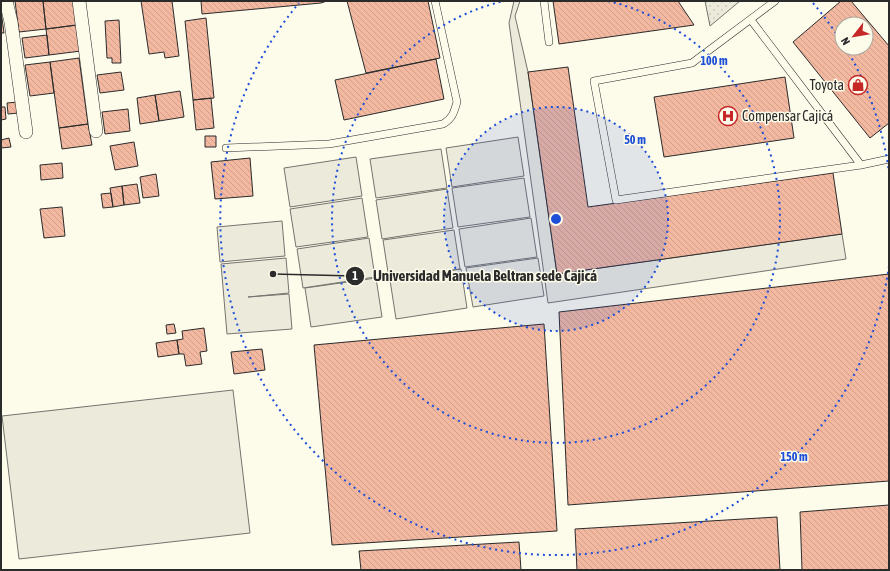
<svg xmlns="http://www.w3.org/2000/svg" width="890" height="571" viewBox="0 0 890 571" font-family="'Asap Condensed',sans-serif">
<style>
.grass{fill:#ecebdb;stroke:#74746e}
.park{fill:url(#park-dots);stroke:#74746e}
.building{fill:url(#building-back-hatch);stroke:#2b2b2b;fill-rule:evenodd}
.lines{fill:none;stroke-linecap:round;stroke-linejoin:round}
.lane-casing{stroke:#2b2b2b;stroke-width:8}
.street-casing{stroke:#2b2b2b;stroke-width:14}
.lane{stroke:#fdfbea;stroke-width:7}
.street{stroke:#fdfbea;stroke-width:13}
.ring{fill:none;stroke:#1d4ed8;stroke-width:2;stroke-dasharray:2 4}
.labels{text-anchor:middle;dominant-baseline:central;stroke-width:3;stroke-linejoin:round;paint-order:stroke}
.poi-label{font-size:14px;fill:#2b2b2b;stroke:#fdfbea;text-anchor:end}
.centre{fill:#1d4ed8;stroke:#fdfbea;stroke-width:2}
.ring-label{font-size:12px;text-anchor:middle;font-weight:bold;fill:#1d4ed8;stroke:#fdfbea;stroke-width:3;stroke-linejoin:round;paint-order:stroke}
.leader{fill:none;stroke:#2b2b2b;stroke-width:1.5}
.callout-dot{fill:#2b2b2b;stroke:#fdfbea;stroke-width:1.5}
.mark-label{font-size:12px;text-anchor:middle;font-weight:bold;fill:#fff}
.callout-label{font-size:15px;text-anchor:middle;font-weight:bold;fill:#2b2b2b;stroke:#fdfbea;stroke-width:3;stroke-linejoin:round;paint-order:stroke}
</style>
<defs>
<pattern id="park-dots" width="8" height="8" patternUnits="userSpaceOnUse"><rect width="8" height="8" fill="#ecebdb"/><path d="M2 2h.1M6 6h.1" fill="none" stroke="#cbcabc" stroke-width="1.8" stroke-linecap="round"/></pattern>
<pattern id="building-back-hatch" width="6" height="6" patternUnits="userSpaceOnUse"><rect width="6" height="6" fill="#f2b8a0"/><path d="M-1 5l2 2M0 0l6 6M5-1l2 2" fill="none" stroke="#d09e8a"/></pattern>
</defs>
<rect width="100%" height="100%" fill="#fdfbea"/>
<path class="grass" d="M514,1H520L515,16L528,72L557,274L842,234L846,259L548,303L509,23Z
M518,137L524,176L452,187L446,148Z
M441,149L447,188L376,198L370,159Z
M356,157L362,196L290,207L284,168Z
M524,178L530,217L458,227L452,188Z
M447,189L453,228L382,239L376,200Z
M362,198L368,237L296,247L290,209Z
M531,218L537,257L465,267L459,229Z
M282,221L285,256L220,262L217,227Z
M454,230L460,269L389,279L383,240Z
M369,238L375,277L303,288L297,249Z
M286,258L289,293L248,297L289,294L292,329L227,334L221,264Z
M538,258L544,296L473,307L466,268Z
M461,269L467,308L396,319L390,280Z
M376,278L382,317L311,327L305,288Z
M233,390L250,533L19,559L2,416Z"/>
<path class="park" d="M705,1H740L710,26Z"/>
<path class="building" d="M15,1H43L46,29L19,32Z
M43,1H74L77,25L46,29Z
M141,1H172L179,56L165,58L164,52L149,54Z
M201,1H327L321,3L202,14Z
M347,1H428L440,58L366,73Z
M553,1H678L694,25L559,44Z
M841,1H851L889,46V123L870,138L793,42ZM842,24H866V48H842Z
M1,11L4,33H1Z
M206,18L214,98L193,100L185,21Z
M119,20L121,63H112V58H107L105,21Z
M77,25L81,51L49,55L46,29Z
M47,35L49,55L25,58L22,38Z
M79,58L88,124L59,128L50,62Z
M436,59L444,99L344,120L335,80Z
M50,62L54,93L30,96L25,65Z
M568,67L588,207L833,173L842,234L557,274L528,72Z
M121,72L124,90L100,93L97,75Z
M785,77L794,138L664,157L654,97Z
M180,91L184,117L159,121L155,95Z
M155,95L159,121L140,124L137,98Z
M211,98L214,128L196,130L193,100Z
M18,102L19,113L8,114L7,103Z
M1,107H5L6,119L1,120Z
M128,109L130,131L105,134L102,112Z
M88,124L92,145L62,149L59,128Z
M205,136H216V147H205Z
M9,138L11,147L1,148V140Z
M134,142L138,166L115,170L110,146Z
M250,158L253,196L215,199L211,162Z
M62,163L63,178L41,180L40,165Z
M156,174L159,196L143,198L140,177Z
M137,184L140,203L124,205L122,186Z
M122,186L124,205L113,207L110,188Z
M111,193L113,207L103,208L101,194Z
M62,207L65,236L44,238L40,209Z
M889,274V481L568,505L559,312Z
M174,324L176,333L167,334L166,325Z
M544,324L557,531L332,545L314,345Z
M204,328L207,351L200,352L202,364L186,366L184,354H179L177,340L183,339L182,331Z
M177,340L179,354L158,357L156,343Z
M262,349L265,370L234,374L231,352Z
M889,505V570H802L800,512Z
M777,517L780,570H577L575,529Z
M519,542L521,570H361L359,551Z"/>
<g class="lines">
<defs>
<path id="lane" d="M544,1L549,42
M775,1L692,63L594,81L616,200L861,165L889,159
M751,20L861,165
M226,148L329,144L443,124C453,118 454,112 457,102L435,1"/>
<path id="street" d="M6,1L11,22L26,132
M79,1L96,131"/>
</defs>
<use href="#lane" class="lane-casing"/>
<use href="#street" class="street-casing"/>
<use href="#lane" class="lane"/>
<use href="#street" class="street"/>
</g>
<circle cx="556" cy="219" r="112" fill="#1d4ed8" fill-opacity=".12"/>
<g class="ring">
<circle cx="556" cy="219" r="112"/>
<path d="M608 1A224 224 0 1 1 504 1"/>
<path d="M889 266A336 336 0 1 1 299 3M813 3A336 336 0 0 1 841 41M846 48A336 336 0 0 1 889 172"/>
</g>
<defs>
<symbol id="shop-ring" viewBox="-11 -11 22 22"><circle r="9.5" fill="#fdfbea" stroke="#c62828" stroke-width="1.5"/><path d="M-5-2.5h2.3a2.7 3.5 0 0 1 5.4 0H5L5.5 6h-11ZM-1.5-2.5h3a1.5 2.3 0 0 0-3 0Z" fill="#c62828"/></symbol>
<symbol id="hospital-ring" viewBox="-11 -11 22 22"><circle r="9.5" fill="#fdfbea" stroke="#c62828" stroke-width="1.5"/><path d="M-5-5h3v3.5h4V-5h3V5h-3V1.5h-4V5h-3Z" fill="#c62828"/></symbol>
</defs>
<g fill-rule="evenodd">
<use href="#shop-ring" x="847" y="74" width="22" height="22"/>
<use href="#hospital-ring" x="717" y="105" width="22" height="22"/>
</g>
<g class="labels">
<g class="poi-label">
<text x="844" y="85">Toyota</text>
<text x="742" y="116" text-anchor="start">Compensar Cajicá</text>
</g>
</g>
<circle cx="556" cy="219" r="6" class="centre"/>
<g class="ring-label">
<text x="714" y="65">100 m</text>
<text x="635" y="144">50 m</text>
<text x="794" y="461">150 m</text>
</g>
<path class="leader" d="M273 274L355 276"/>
<g class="callout-dot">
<circle cx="273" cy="274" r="4"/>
<circle cx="355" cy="276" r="10"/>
</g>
<g class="mark-label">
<text x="355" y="280">1</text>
</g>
<g class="callout-label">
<text x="485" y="281">Universidad Manuela Beltran sede Cajicá</text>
</g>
<rect width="890" height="571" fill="none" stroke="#2b2b2b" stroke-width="4"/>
<g transform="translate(854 36) rotate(239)"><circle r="19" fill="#fdfbea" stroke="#a9a89e"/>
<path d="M0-3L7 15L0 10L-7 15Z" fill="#c62828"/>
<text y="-6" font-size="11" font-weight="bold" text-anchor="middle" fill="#2b2b2b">N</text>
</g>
</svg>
